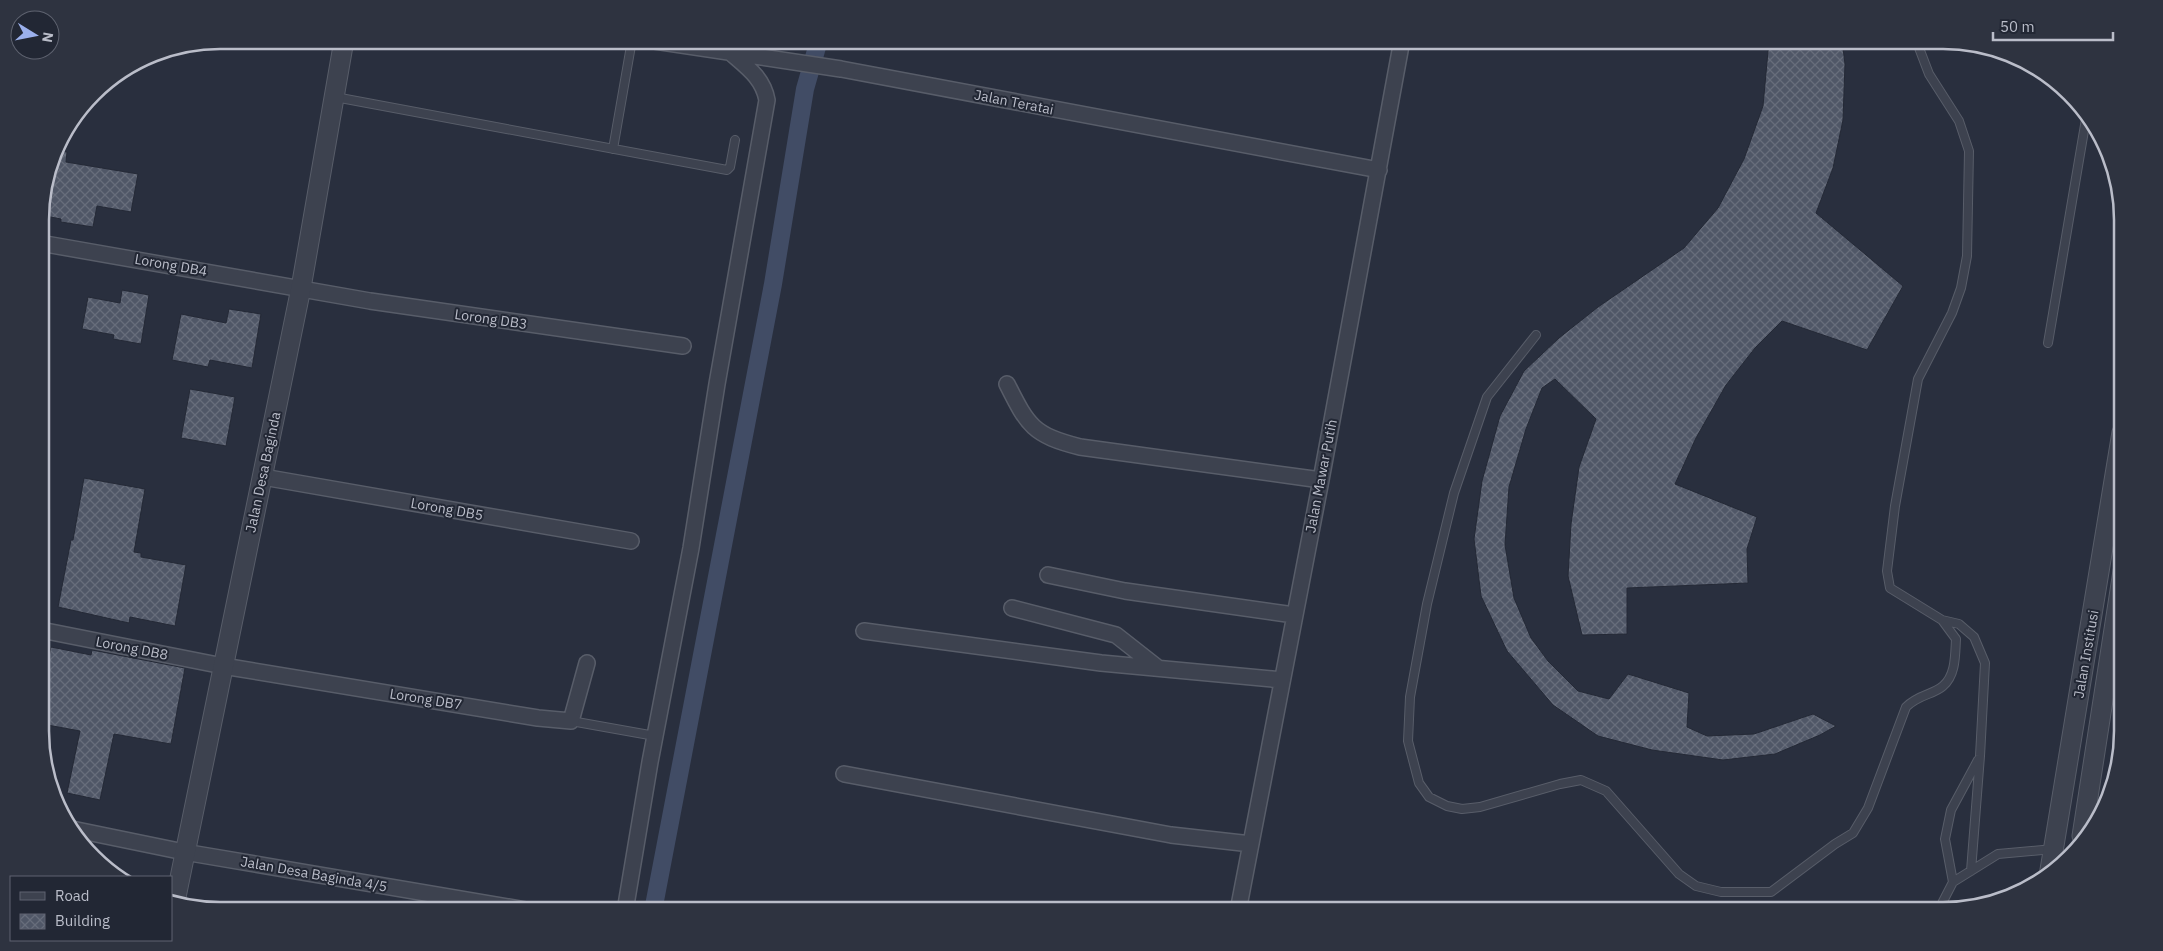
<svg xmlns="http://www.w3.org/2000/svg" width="2163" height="951" viewBox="0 0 2163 951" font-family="'IBM Plex Sans',sans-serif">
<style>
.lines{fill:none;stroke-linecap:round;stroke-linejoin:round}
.canal{stroke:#414c65;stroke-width:18}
.building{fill:url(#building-cross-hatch);stroke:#242936}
.service-casing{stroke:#585d69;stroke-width:10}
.minor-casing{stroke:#585d69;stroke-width:18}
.tertiary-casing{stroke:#585d69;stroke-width:21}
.service{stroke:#3d424f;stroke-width:8}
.minor{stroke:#3d424f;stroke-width:15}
.tertiary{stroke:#3d424f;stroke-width:19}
.labels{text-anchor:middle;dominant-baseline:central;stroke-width:4;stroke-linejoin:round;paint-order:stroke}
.street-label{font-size:14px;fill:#babdc9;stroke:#222734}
.rim{fill:none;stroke:#babdc9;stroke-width:2.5}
</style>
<defs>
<pattern id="building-cross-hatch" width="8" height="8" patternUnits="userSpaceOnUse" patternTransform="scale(1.25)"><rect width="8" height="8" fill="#505767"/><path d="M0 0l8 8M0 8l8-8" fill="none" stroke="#676d7b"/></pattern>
</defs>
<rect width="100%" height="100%" fill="#292f3e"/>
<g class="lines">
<path class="canal" d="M653,911L773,284L805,89L819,40"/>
</g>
<path class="building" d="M1769,40H1842L1845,64L1843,120L1833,168L1816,213L1903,286L1867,350L1782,321L1755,348L1726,385L1696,438L1675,484L1757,517L1747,549L1748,583L1627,588V634L1582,635L1568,576L1571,524L1579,467L1596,419L1555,379L1542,388L1526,429L1509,487L1505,545L1514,598L1531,638L1548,661L1578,691L1609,699L1628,674L1689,693L1687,727L1707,736L1754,734L1813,714L1836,726L1820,735L1775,754L1723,760L1652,750L1598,736L1553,705L1507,651L1481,596L1474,539L1482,481L1500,416L1524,371L1559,338L1598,307L1684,248L1718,208L1744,159L1763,106Z
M56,150L67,152L66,162L138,174L131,212L97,206L93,227L61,222V219L40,215V207Z
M122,290L149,295L141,344L113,339L114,335L82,329L88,297L120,303Z
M229,309L261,314L252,368L210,360L208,367L172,360L181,314L226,323Z
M190,389L235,397L226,446L181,438Z
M84,478L145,489L134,552L141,553V557L186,565L175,626L130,617L129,623L58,607L71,540H73Z
M51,647L91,655L92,650L185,668L171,744L114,734L100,800L67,793L80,731L42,724L41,695Z"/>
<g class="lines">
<defs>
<path id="service" d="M335,97L727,170L730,167L735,140
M613,149L632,40
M1536,335L1487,397L1454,493L1427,604L1410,697L1408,741L1419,783L1429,797L1447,806L1462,809L1480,807L1560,784L1581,780L1606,791L1679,874L1696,886L1721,892H1771L1835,844L1853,833L1868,808L1906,707C1919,694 1933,695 1943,686C1956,675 1955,655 1956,639L1942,620L1890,588L1887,571L1895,506L1918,379L1952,313L1961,288L1967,256L1969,151L1959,121L1929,74L1916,40
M2048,343L2087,113
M1942,620L1959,624L1974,637L1985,663L1980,756L1971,871
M571,721L655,736
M1953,882L1945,839L1951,810L1978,760
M1938,911L1953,882L1998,854L2053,849"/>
<path id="minor" d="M648,40L841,69L1379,170
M40,243L370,301L683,346
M1007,384C1028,426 1033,435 1080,447L1321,480
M263,477L631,541
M1048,575L1125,591L1294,615
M1012,608L1116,635L1158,668
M41,630L223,666L538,718L571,721L587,663
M864,631L1101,663L1282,680
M844,774L1171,835L1251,844
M72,829L184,852L532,911
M625,911L650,762L691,548L717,384L767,100C763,78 747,67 731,53
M1238,911L1321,480L1402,40"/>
<path id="tertiary" d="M2082,836L2123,571
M2049,876L2122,432
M175,902L301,288L344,40"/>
</defs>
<use href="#service" class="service-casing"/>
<use href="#minor" class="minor-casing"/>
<use href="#tertiary" class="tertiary-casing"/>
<use href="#service" class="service"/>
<use href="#minor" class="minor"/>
<use href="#tertiary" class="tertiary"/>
</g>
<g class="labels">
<g class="street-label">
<text transform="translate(1014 102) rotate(11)">Jalan Teratai</text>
<text transform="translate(171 265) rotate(10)">Lorong DB4</text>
<text transform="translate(491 319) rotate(8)">Lorong DB3</text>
<text transform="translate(263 472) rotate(-78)">Jalan Desa Baginda</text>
<text transform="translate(1321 476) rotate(-79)">Jalan Mawar Putih</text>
<text transform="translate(447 509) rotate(10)">Lorong DB5</text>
<text transform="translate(132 648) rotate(11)">Lorong DB8</text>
<text transform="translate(2086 654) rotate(-80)">Jalan Institusi</text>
<text transform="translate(426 699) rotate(9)">Lorong DB7</text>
<text transform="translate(314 874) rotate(10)">Jalan Desa Baginda 4/5</text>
</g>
</g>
<path d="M0 0H2163V951H0ZM220 49H1943A171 171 0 0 1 2114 220V731A171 171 0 0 1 1943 902H220A171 171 0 0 1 49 731V220A171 171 0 0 1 220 49Z" fill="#2e3340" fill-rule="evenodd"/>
<path class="rim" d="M220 49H1943A171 171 0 0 1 2114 220V731A171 171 0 0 1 1943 902H220A171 171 0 0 1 49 731V220A171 171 0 0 1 220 49Z"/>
<rect x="10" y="876" width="162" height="65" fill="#222734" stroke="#5f6370"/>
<rect x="20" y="892" width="25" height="8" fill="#3d424f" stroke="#5f6370"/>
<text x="55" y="901" font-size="15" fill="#babdc9">Road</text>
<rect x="20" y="914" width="25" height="15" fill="url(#building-cross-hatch)" stroke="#5f6370"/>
<text x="55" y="926" font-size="15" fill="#babdc9">Building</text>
<g transform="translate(35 35) rotate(100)"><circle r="24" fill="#222734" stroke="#5f6370"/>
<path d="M0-4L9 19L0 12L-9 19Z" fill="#9bb0ec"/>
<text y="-8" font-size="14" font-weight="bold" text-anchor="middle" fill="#babdc9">N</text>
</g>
<path d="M1993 32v8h120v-8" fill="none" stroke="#babdc9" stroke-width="2.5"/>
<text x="2000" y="32" font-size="15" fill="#babdc9" stroke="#222734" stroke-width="4" paint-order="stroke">50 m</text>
</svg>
